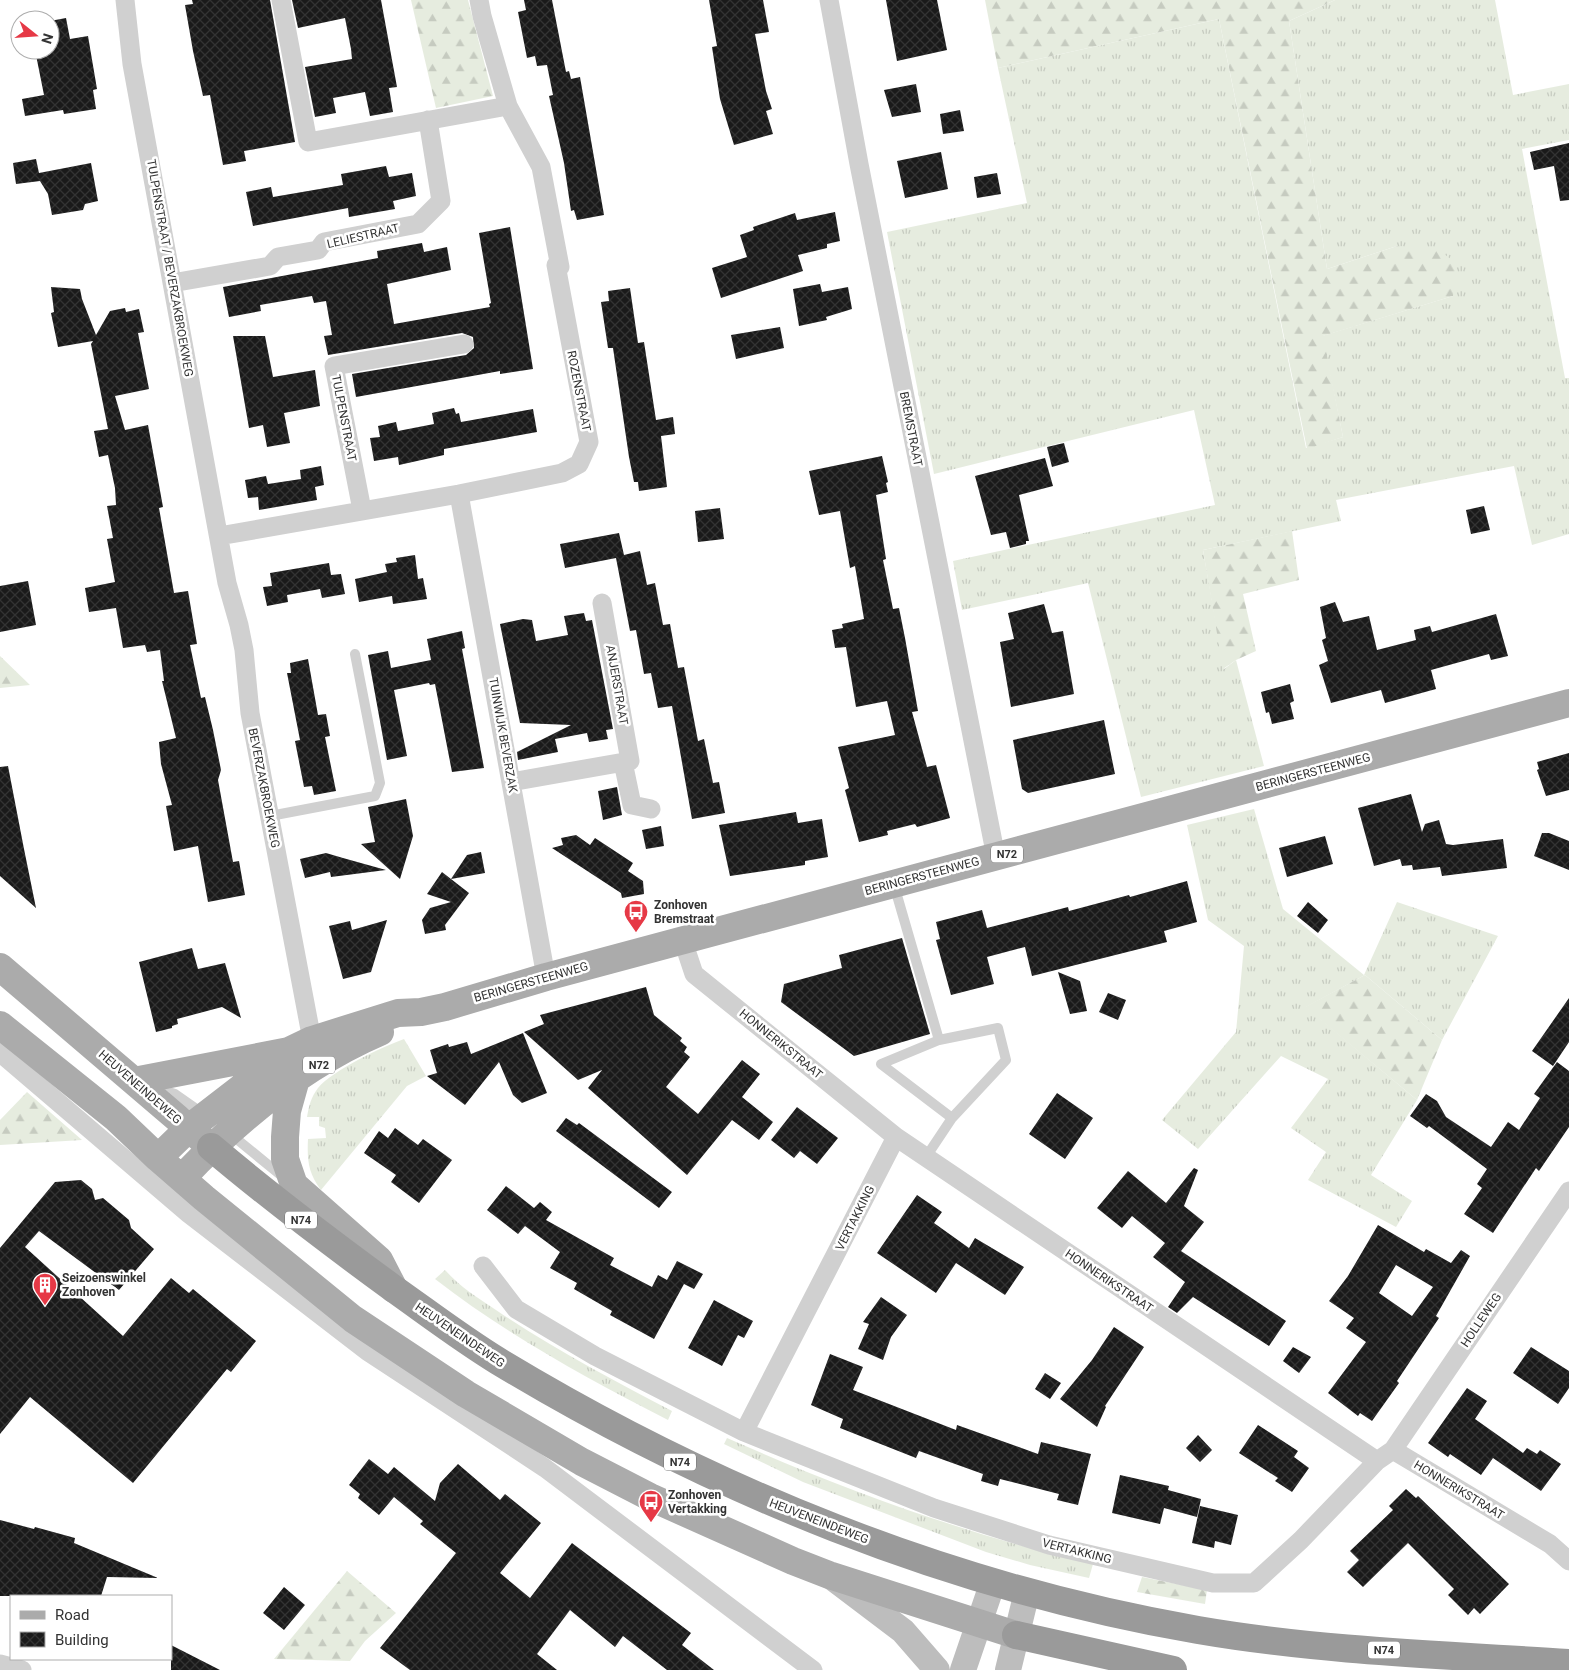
<svg xmlns="http://www.w3.org/2000/svg" width="1569" height="1670" viewBox="0 0 1569 1670" font-family="Roboto,sans-serif">
<style>
.grass{fill:url(#grass-tufts)}
.forest{fill:url(#forest-firs)}
.building{fill:url(#building-cross-hatch);fill-rule:evenodd}
.lines{fill:none;stroke-linecap:round;stroke-linejoin:round}
.lane{stroke:#d0d0d0;stroke-width:10}
.street{stroke:#d0d0d0;stroke-width:19}
.secondary{stroke:#bdbdbd;stroke-width:26}
.primary{stroke:#ababab;stroke-width:28}
.highway{stroke:#9a9a9a;stroke-width:28}
.labels{text-anchor:middle;dominant-baseline:central;stroke-width:5;stroke-linejoin:round;paint-order:stroke}
.shield{fill:#fff;stroke:#707070;stroke-width:1}
.shield-label{font-size:11px;font-weight:bold;fill:#333}
.street-label{font-size:12px;fill:#333;stroke:#fff}
.poi-label{font-size:12px;font-weight:bold;fill:#333;stroke:#fff;text-anchor:start}
</style>
<defs>
<pattern id="grass-tufts" width="24" height="20" patternUnits="userSpaceOnUse" patternTransform="scale(1.25)"><rect width="24" height="20" fill="#e6ecdf"/><path d="M3 7l-1-3M5 7V3M7 7l1-3M15 17l-1-3M17 17v-4M19 17l1-3" fill="none" stroke="#c6cbc0"/></pattern>
<pattern id="forest-firs" width="22" height="20" patternUnits="userSpaceOnUse" patternTransform="scale(1.25)"><rect width="22" height="20" fill="#e6ecdf"/><path d="M5 1l3.5 6h-7zM16 11l3.5 6h-7z" fill="#c6cbc0"/></pattern>
<pattern id="building-cross-hatch" width="8" height="8" patternUnits="userSpaceOnUse" patternTransform="scale(1.25)"><rect width="8" height="8" fill="#1a1a1a"/><path d="M0 0l8 8M0 8l8-8" fill="none" stroke="#333"/></pattern>
</defs>
<rect width="100%" height="100%" fill="#fff"/>
<path class="grass" d="M1335,0H1495L1513,95L1569,84V140L1522,149L1565,378H1569V534L1532,545L1514,466L1336,500L1341,521L1203,550L1224,669L1236,660L1264,766L1141,797L1088,583L962,610L953,561L1215,505L1194,410L934,474L887,232L1027,203L998,68L1219,19L1306,448L1343,437L1322,336L1453,296L1397,246L1327,269L1289,21Z
M1254,809L1283,909L1364,975L1397,902L1498,936L1442,1040L1365,975L1306,1007L1417,1100L1371,1175L1412,1201L1396,1227L1308,1180L1326,1152L1291,1128L1328,1079L1281,1056L1198,1149L1162,1120L1236,1032L1244,946L1208,920L1187,825Z
M404,1039L426,1076L407,1086L321,1190C308,1173 307,1159 308,1139L326,1138L325,1128L319,1126V1117H307C309,1106 311,1097 318,1088C333,1070 382,1047 404,1039Z
M445,1270C460,1287 478,1298 496,1310C552,1348 613,1380 672,1411L668,1420C588,1379 507,1335 435,1279Z
M727,1438C847,1491 965,1534 1093,1564L1089,1578L1030,1565L986,1552L803,1482L724,1444Z"/>
<path class="forest" d="M411,0H468L493,96L436,108Z
M985,0H1335L1289,21L1327,269L1397,246L1440,251L1456,263L1453,296L1323,336L1343,437L1307,449L1219,19L998,68Z
M1292,531L1299,580L1243,594L1256,651L1236,660L1223,669L1203,550Z
M0,656L30,685L0,688Z
M1365,975L1442,1040L1417,1100L1305,1007Z
M27,1092L82,1140L0,1145V1120Z
M347,1571L396,1613L365,1641L350,1661L274,1659Z
M1142,1577L1207,1590L1205,1604L1137,1592Z"/>
<path class="building" d="M192,0H270L295,142L244,151L246,161L223,165L210,95L203,96L193,51L185,5L193,4Z
M292,0H381L397,87L389,88L393,112L370,116L365,92L333,98L336,113L315,117L305,67L352,59L351,49L345,18L298,28Z
M524,0H552L566,72L569,71L571,79L580,77L604,215L577,220L574,210L571,211L564,163L549,96L553,95L547,65L537,66L535,56L527,58L518,12L526,10Z
M709,0H763L769,32L755,34L766,91L772,109L766,111L773,134L734,145L720,99L712,47L717,46Z
M886,0H937L947,50L897,61Z
M66,18L70,39L88,36L97,89L93,90L96,109L64,114L63,110L25,116L22,99L44,95L35,50H50V21Z
M916,84L921,112L892,117L884,90Z
M960,110L964,131L943,134L940,114Z
M1569,143V200L1560,201L1554,166L1534,170L1530,152Z
M941,152L948,189L905,198L897,161Z
M36,159L39,173L91,163L98,201L85,204L83,210L52,215L48,194L40,181L16,184L13,163Z
M386,166L389,177L412,173L416,196L393,201L395,209L349,217L348,208L253,226L246,192L271,187L273,197L343,185L341,174Z
M997,173L1001,194L977,198L974,177Z
M835,212L840,241L827,244V248L798,255L803,271L721,298L712,268L747,257L740,235L754,230L753,227L795,213L797,220Z
M510,227L533,369L500,374V371L356,397L352,374L466,355L474,348L473,337L462,333L328,355L324,336L332,335L326,301L314,303L312,296L260,305L261,311L229,317L223,287L378,258L377,251L422,243L424,252L447,247L451,270L387,284L394,324L490,307L489,304L491,303L479,233Z
M820,284L822,292L848,287L852,309L826,317L827,320L799,326L793,289Z
M51,287L80,289L82,299L96,335L110,311L125,308L126,312L139,309L144,332L138,333L149,389L115,396L125,430L148,425L163,507L159,508L174,593L188,591L197,644L190,645L201,698L205,697L213,730L221,770L218,780L233,862L239,861L245,895L208,902L198,846L174,851L166,806L172,805L161,764L159,742L176,738L162,681H164L160,650L147,652L145,645L123,648L116,608L89,612L85,588L115,582L107,539L113,538L107,506L116,505L115,488L108,455L99,457L94,431L108,429L91,344L93,341L58,347L51,313L54,312Z
M630,288L638,343L644,342L656,420L673,417L675,434L661,436L667,487L639,491L638,482H634L629,457L613,348H608L601,302L609,301L608,291Z
M780,327L784,348L736,359L731,335Z
M233,336H265L273,377L315,370L320,406L284,413L290,443L267,447L263,425L249,428Z
M454,408L456,414L459,413L461,422L533,409L537,432L444,449V455L399,465L398,457L374,461L370,438L380,437L378,426L396,422L398,431L434,424L432,413Z
M1064,443L1069,462L1052,467L1047,447Z
M882,456L888,482L886,483L888,492L876,495L886,559L883,560L893,609L899,608L905,638L918,711L912,712L927,767L936,765L950,818L917,827L915,824L887,831L888,835L859,842L845,790L849,788L838,747L895,735L887,701L856,707L846,647L835,648L832,630L843,628L842,624L864,619L855,566L850,568L840,511L819,515L809,471Z
M1045,458L1053,486L1019,495L1029,541H1026V544L1010,548L1006,532L991,535L975,476Z
M321,466L324,485L315,487L317,500L259,510L258,497L248,498L245,480L266,476L268,484L301,479L300,470Z
M1484,506L1490,530L1471,534L1466,510Z
M720,508L724,539L698,542L695,511Z
M619,533L624,555L640,551L647,585L655,583L663,625L670,624L678,668L684,667L698,741L704,739L713,783L719,782L725,813L692,819L672,706L658,708L651,673L644,674L636,630L630,631L616,558L565,568L560,544Z
M415,555L418,579L423,578L427,599L393,604L392,596L359,602L355,579L387,572L385,564L397,562L396,558Z
M329,563L331,575L341,574L345,594L322,598L320,589L287,595L288,602L267,606L263,587L272,586L270,573Z
M28,581L36,625L0,632V586Z
M1335,602L1343,622L1369,616L1377,650L1416,640L1414,630L1430,626L1432,632L1496,614L1508,656L1491,660L1489,654L1431,670L1436,689L1385,703L1381,690L1331,703L1319,665L1328,661L1322,640L1326,638L1320,607Z
M1044,604L1052,633L1063,631L1074,694L1011,707L1000,642L1014,639L1008,613Z
M584,613L586,621L592,620L613,729L606,730L608,739L589,742L587,733L555,739L558,752L518,760L517,752L571,725L520,723L500,624L523,619L532,620L536,641L568,635L564,616Z
M462,631L465,648L462,649L484,768L452,772L435,684L430,685L429,683L394,690L407,756L387,760L368,655L388,651L391,668L431,660L427,639Z
M308,659L318,715L326,714L330,736L325,737L336,791L314,795L312,786L304,787L295,741L300,740L287,673H291L290,663Z
M1290,684L1294,701L1290,703L1294,719L1272,724L1269,712L1266,713L1261,692Z
M1104,720L1115,774L1028,793L1022,789L1013,740Z
M1569,753V790L1546,796L1537,770L1539,769L1537,762Z
M8,766L24,849L36,908L0,876V767Z
M617,787L622,815L603,820L598,791Z
M1411,794L1422,832L1425,824L1439,820L1446,844L1453,845L1503,839L1507,868L1442,876L1440,867L1413,870L1412,865L1402,866L1400,859L1374,866L1358,808Z
M406,799L413,836L400,879L361,844L375,842L368,807Z
M796,812L798,823L822,819L828,857L805,861V865L730,876L719,825Z
M661,826L664,846L646,849L642,830Z
M1542,833H1549L1569,841V870L1534,856Z
M576,835L590,845L595,838L633,863L628,871L643,881L644,894L622,898L621,893L552,848L563,845L561,838Z
M1325,836L1333,864L1287,877L1279,848Z
M481,852L485,873L451,879L469,893L445,925L446,930L425,934L422,920L430,908L451,902L427,894L442,872L451,879L467,855Z
M326,853L343,858L386,870L331,877L330,872L305,878L300,859Z
M1187,881L1197,922L1164,931L1167,942L1032,976L1025,947L987,957L994,984L951,995L936,940L940,939L936,922L982,910L987,928L1068,907L1069,911L1129,895L1130,897Z
M1308,902L1328,920L1318,933L1297,916Z
M387,920L371,972L343,979L329,926L350,921L352,930Z
M902,938L930,1034L854,1056L781,1002L784,984L842,968L839,955Z
M192,948L198,969L225,963L241,1018L222,1007L177,1019L178,1024L172,1026V1028L156,1032L139,962Z
M1058,972L1080,981L1087,1011L1070,1014Z
M646,987L654,1015L682,1038L680,1041L687,1047L684,1052L690,1057L666,1087L698,1114L742,1060L760,1074L742,1097L773,1122L759,1140L732,1120L687,1175L588,1088L602,1070L578,1080L524,1032L544,1024L540,1015Z
M1108,993L1126,1000L1118,1020L1099,1012Z
M1569,998V1042L1553,1066L1532,1051Z
M523,1033L547,1093L522,1103L513,1095L499,1062L465,1105L427,1076L437,1073L430,1050L448,1044L449,1047L467,1042L471,1054Z
M1557,1062L1569,1071V1127L1539,1171L1536,1168L1493,1233L1464,1214L1482,1188L1477,1184L1487,1169L1429,1126L1427,1128L1410,1116L1426,1094L1437,1101L1446,1117L1491,1147L1508,1122L1519,1130L1540,1098L1534,1094Z
M1057,1093L1093,1118L1065,1159L1029,1134Z
M797,1107L838,1138L817,1164L800,1151L794,1158L771,1140Z
M566,1118L577,1125L579,1123L672,1192L659,1208L556,1131Z
M395,1128L418,1145L423,1139L452,1160L419,1203L391,1182L396,1175L364,1153L379,1131L388,1138Z
M1194,1168L1198,1170L1184,1206L1204,1222L1181,1251L1286,1321L1269,1346L1193,1297L1177,1313L1168,1307L1185,1282L1153,1257L1165,1243L1132,1216L1122,1228L1097,1208L1128,1171L1166,1203Z
M81,1180L92,1189L95,1200L103,1198L129,1220L131,1228L154,1249L119,1290L39,1231L25,1247L123,1336L171,1278L189,1293L193,1289L256,1341L231,1372L227,1369L133,1483L30,1397L0,1434V1248L55,1182Z
M506,1186L534,1208L540,1202L552,1212L546,1220L614,1258L610,1265L652,1287L658,1275L667,1280L677,1261L703,1274L694,1289L684,1284L654,1339L610,1315L612,1311L574,1289L577,1283L550,1268L560,1252L525,1226L518,1234L487,1210Z
M917,1195L942,1212L934,1223L969,1248L975,1238L1024,1267L1005,1295L956,1263L936,1293L877,1253Z
M1378,1225L1424,1252L1426,1249L1451,1263L1461,1250L1470,1256L1436,1316L1439,1318L1397,1381L1399,1383L1372,1421L1360,1413L1358,1416L1328,1393L1366,1342L1346,1328L1354,1318L1329,1301L1348,1276ZM1396,1265L1433,1287L1412,1316L1379,1293Z
M881,1297L907,1315L891,1337L883,1360L858,1349L869,1324L863,1322Z
M714,1300L753,1321L744,1338L738,1335L722,1366L688,1348Z
M1114,1327L1144,1347L1105,1406L1106,1407L1097,1427L1060,1399L1092,1360Z
M1293,1347L1311,1357L1299,1373L1283,1361Z
M1531,1347L1569,1371V1388L1558,1404L1513,1373Z
M830,1354L863,1367L853,1390L956,1430L957,1425L1038,1454L1041,1442L1091,1454L1078,1505L1057,1500L1059,1494L1000,1479L998,1486L981,1481L983,1474L919,1451L916,1458L840,1428L843,1419L811,1405Z
M1045,1373L1061,1383L1050,1399L1035,1389Z
M1467,1388L1487,1401L1475,1419L1523,1453L1527,1448L1537,1454L1540,1450L1561,1464L1541,1491L1493,1458L1481,1475L1450,1454L1448,1457L1428,1443Z
M1258,1425L1298,1451L1294,1457L1309,1468L1292,1492L1275,1481L1278,1478L1239,1453Z
M1198,1435L1212,1450L1200,1462L1186,1448Z
M369,1459L388,1474L394,1467L435,1501L440,1483L458,1464L500,1500L505,1494L541,1523L500,1573L530,1598L572,1543L691,1633L682,1645L714,1670H667L623,1636L615,1647L570,1610L537,1654L557,1670H410L380,1648L456,1553L420,1524L423,1521L394,1497L379,1515L358,1498L360,1494L349,1485Z
M1120,1475L1169,1486L1168,1490L1201,1499L1197,1517L1164,1508L1160,1524L1112,1513Z
M1406,1489L1416,1498L1418,1496L1509,1584L1480,1614L1474,1608L1468,1615L1448,1595L1454,1589L1408,1543L1363,1587L1347,1572L1359,1560L1350,1551L1393,1510L1389,1506Z
M1200,1506L1238,1515L1231,1545L1215,1541L1214,1548L1192,1543Z
M0,1520L34,1529L35,1527L75,1538L74,1543L158,1578L107,1577L101,1596H0Z
M284,1587L305,1605L284,1630L263,1613Z
M171,1645L220,1670H171Z"/>
<g class="lines">
<path class="lane" d="M270,816L375,796L380,783L355,654
M894,885L939,1040
M154,1087L175,1094L205,1115
M228,1132L283,1177
M926,1157L952,1118L881,1064L939,1040L998,1028L1006,1060L952,1118"/>
<path class="street" d="M125,0L132,64L227,583L239,625L244,650L250,713L312,1040
M281,0L308,142L508,106
M829,0L859,164L996,857
M172,283L270,266L278,257L318,250L324,242L418,224L441,201L428,120
M459,494L546,977
M362,510L334,366L464,344
M219,536L459,494L562,473L579,464L589,442L556,265L560,267L541,167L508,106L482,16L479,0
M623,762L632,805L651,809
M511,782L630,761L602,603
M683,941L694,974L896,1137L1377,1461
M0,1045L4,1056L189,1214L367,1351L545,1468L813,1670
M483,1266L516,1309L595,1356L744,1432L934,1508L1049,1545L1213,1583H1254L1301,1540L1377,1461L1393,1450L1550,1544L1569,1561
M744,1432L896,1137
M1393,1450L1569,1191
M0,1664L22,1670"/>
<path class="secondary" d="M833,1578L903,1631L937,1670
M963,1670L993,1582
M1008,1670L1027,1592"/>
<path class="primary" d="M0,967L211,1147
M0,1025L116,1118L158,1158L204,1198L353,1319L466,1394L582,1462L650,1497L793,1561L829,1575L1016,1635
M296,1079L287,1111L285,1137V1159L294,1185L379,1260L394,1289
M134,1081L289,1051L312,1040L398,1013L421,1012L445,1007L546,977L1569,703
M158,1158L189,1128L284,1055
M182,1178C239,1118 303,1065 380,1032"/>
<path class="highway" d="M211,1147C270,1197 331,1243 394,1289C428,1313 462,1339 498,1361C713,1491 950,1587 1198,1630C1320,1651 1445,1655 1569,1663
M1016,1635L1173,1670"/>
</g>
<defs>
<symbol id="bus-pin" viewBox="-11 -11 22 30"><path d="M0 17L-7.5 6A9.5 9.5 0 1 1 7.5 6Z" fill="#e63946" stroke="#fff"/><path d="M-5-6H5V4H4V6H2V4H-2V6H-4V4H-5ZM-3.5-4V0h7V-4ZM-3.5 1.2v1.5H-2V1.2ZM2 1.2v1.5H3.5V1.2Z" fill="#fff"/></symbol>
<symbol id="building-pin" viewBox="-11 -11 22 30"><path d="M0 17L-7.5 6A9.5 9.5 0 1 1 7.5 6Z" fill="#e63946" stroke="#fff"/><path d="M-4-6H4V6H1V3H-1V6H-4ZM-2.5-4.3h1.7v1.8h-1.7ZM.8-4.3h1.7v1.8H.8ZM-2.5-1h1.7V.8h-1.7ZM.8-1h1.7V.8H.8Z" fill="#fff"/></symbol>
</defs>
<g fill-rule="evenodd">
<use href="#bus-pin" x="622" y="898" width="28" height="38"/>
<use href="#building-pin" x="31" y="1271" width="28" height="38"/>
<use href="#bus-pin" x="637" y="1488" width="28" height="38"/>
</g>
<g class="labels">
<g class="shield">
<rect x="991" y="845.5" width="32" height="17" rx="4"/>
<rect x="303" y="1056.5" width="32" height="17" rx="4"/>
<rect x="285" y="1211.5" width="32" height="17" rx="4"/>
<rect x="664" y="1453.5" width="32" height="17" rx="4"/>
<rect x="1368" y="1641.5" width="32" height="17" rx="4"/>
</g>
<g class="shield-label">
<text x="1007" y="854">N72</text>
<text x="319" y="1065">N72</text>
<text x="301" y="1220">N74</text>
<text x="680" y="1462">N74</text>
<text x="1384" y="1650">N74</text>
</g>
<g class="street-label">
<text transform="translate(363 236) rotate(-13)">LELIESTRAAT</text>
<text transform="translate(170 268) rotate(80)">TULPENSTRAAT / BEVERZAKBROEKWEG</text>
<text transform="translate(579 391) rotate(79)">ROZENSTRAAT</text>
<text transform="translate(344 418) rotate(79)">TULPENSTRAAT</text>
<text transform="translate(911 429) rotate(79)">BREMSTRAAT</text>
<text transform="translate(617 685) rotate(80)">ANJERSTRAAT</text>
<text transform="translate(503 735) rotate(80)">TUINWIJK BEVERZAK</text>
<text transform="translate(1313 772) rotate(-15)">BERINGERSTEENWEG</text>
<text transform="translate(264 788) rotate(79)">BEVERZAKBROEKWEG</text>
<text transform="translate(922 876) rotate(-15)">BERINGERSTEENWEG</text>
<text transform="translate(531 982) rotate(-16)">BERINGERSTEENWEG</text>
<text transform="translate(781 1044) rotate(39)">HONNERIKSTRAAT</text>
<text transform="translate(140 1087) rotate(41)">HEUVENEINDEWEG</text>
<text transform="translate(855 1218) rotate(-63)">VERTAKKING</text>
<text transform="translate(1109 1281) rotate(34)">HONNERIKSTRAAT</text>
<text transform="translate(1481 1320) rotate(-56)">HOLLEWEG</text>
<text transform="translate(460 1335) rotate(34)">HEUVENEINDEWEG</text>
<text transform="translate(1459 1490) rotate(31)">HONNERIKSTRAAT</text>
<text transform="translate(819 1521) rotate(21)">HEUVENEINDEWEG</text>
<text transform="translate(1077 1551) rotate(14)">VERTAKKING</text>
</g>
<g class="poi-label">
<text x="654" y="905">Zonhoven<tspan x="654" dy="14">Bremstraat</tspan></text>
<text x="62" y="1278">Seizoenswinkel<tspan x="62" dy="14">Zonhoven</tspan></text>
<text x="668" y="1495">Zonhoven<tspan x="668" dy="14">Vertakking</tspan></text>
</g>
</g>
<rect x="10" y="1595" width="162" height="65" fill="#ffffff" stroke="#adadad"/>
<rect x="20" y="1611" width="25" height="8" fill="#ababab" stroke="#adadad"/>
<text x="55" y="1620" font-size="15" fill="#333333">Road</text>
<rect x="20" y="1632" width="25" height="15" fill="url(#building-cross-hatch)" stroke="#adadad"/>
<text x="55" y="1645" font-size="15" fill="#333333">Building</text>
<g transform="translate(35 35) rotate(107)"><circle r="24" fill="#ffffff" stroke="#adadad"/>
<path d="M0-4L9 19L0 12L-9 19Z" fill="#e63946"/>
<text y="-8" font-size="14" font-weight="bold" text-anchor="middle" fill="#333333">N</text>
</g>
</svg>
